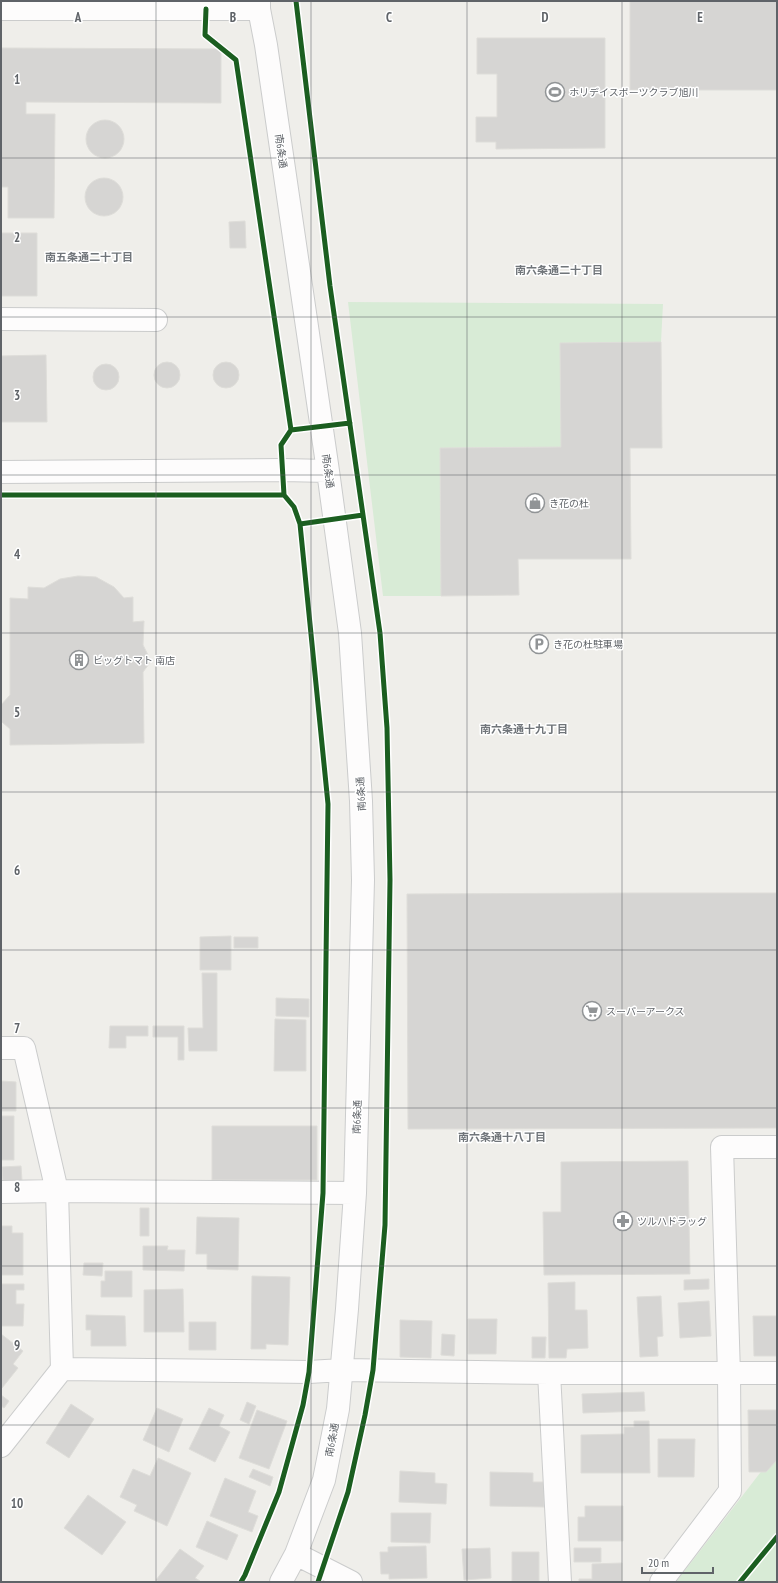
<svg xmlns="http://www.w3.org/2000/svg" width="778" height="1583" viewBox="0 0 778 1583" font-family="'PT Sans Narrow','Noto Sans JP',sans-serif">
<style>
.green{fill:#d8ebd6}
.building{fill:#d6d5d3;stroke:#deddd9}
.lines{fill:none;stroke-linecap:round;stroke-linejoin:round}
.minor-casing{stroke:#cbcccc;stroke-width:24}
.minor{stroke:#fdfcfc;stroke-width:22}
.cycleway-casing{stroke:#fff;stroke-width:8}
.cycleway{stroke:#1b5e20;stroke-width:5}
.grid{fill:none;stroke:#5f6368;stroke-width:1;stroke-opacity:0.55}
.labels{text-anchor:middle;dominant-baseline:central;stroke-width:3;stroke-linejoin:round;paint-order:stroke}
.poi-label{font-size:10px;fill:#5f6368;stroke:#fff;text-anchor:start}
.street-label{font-size:10px;fill:#5f6368;stroke:#fff}
.neighbourhood-label{font-size:11px;font-weight:bold;fill:#70757a;stroke:#fff}
.grid-label{font-size:13px;text-anchor:middle;font-weight:bold;fill:#5f6368;stroke:#fff;stroke-width:3;stroke-linejoin:round;paint-order:stroke}
</style>
<rect width="100%" height="100%" fill="#efeeea"/>
<path class="green" d="M348,302L663,304L661,342L560,343L561,447L440,448L441,596H383Z
M777,1451V1582H676Z"/>
<path class="building" d="M630,1H777V90H630Z
M477,38H605V148L496,149V142H476V117H497V74H477Z
M1,48L221,49V103L26,102V114H55L54,218H8V187H1Z
M86 139a19 19 0 1 1 38 0a19 19 0 1 1-38 0Z
M85 197a19 19 0 1 1 38 0a19 19 0 1 1-38 0Z
M245,221L246,248H230L229,222Z
M1,233H37V296H1Z
M661,342L662,448H630L631,559H518L519,595L441,596L440,448L561,447L560,343Z
M46,355L47,422H1V356Z
M213 375a13 13 0 1 1 26 0a13 13 0 1 1-26 0Z
M154 375a13 13 0 1 1 26 0a13 13 0 1 1-26 0Z
M93 377a13 13 0 1 1 26 0a13 13 0 1 1-26 0Z
M78,576L96,577L114,587L124,598L133,597V622L144,621L143,645L148,655L149,664L143,672L144,743L10,745V729L2,722L1,705L10,695V598L28,599V587L44,588L60,579Z
M632,893H777V1128L408,1129L407,894Z
M231,936V970H200V937Z
M234,937H258V948H234Z
M202,973H217V1051H189L188,1028H203Z
M276,998L309,999V1017L276,1016Z
M275,1019L306,1020V1071H274Z
M110,1026H148V1036H126V1048H109Z
M153,1026H184V1060H178V1037H153Z
M1,1081L16,1082V1111H1Z
M1,1116H14V1160H1Z
M212,1126H317V1180H212Z
M688,1161L690,1274L544,1275L543,1212H561V1162Z
M21,1166L22,1181L3,1182L2,1167Z
M140,1208H149V1236H140Z
M197,1217L239,1218L238,1270L207,1269V1254H196Z
M1,1226H12V1233H23V1275H1Z
M143,1246H168L167,1250H185L184,1271L143,1270Z
M84,1263H103L102,1276L83,1275Z
M105,1271H132V1297H101V1281H105Z
M252,1276L290,1277L288,1345L266,1344V1349H251Z
M709,1279V1289L684,1290V1280Z
M575,1282V1310H587L588,1348L567,1349L566,1358H549L548,1283Z
M1,1284H24V1290H16V1304H24L23,1326H1Z
M183,1289L184,1332H144V1290Z
M661,1296L663,1336L657,1337L658,1356L640,1357L637,1297Z
M709,1301L711,1336L680,1338L678,1303Z
M86,1315L125,1316L126,1346H91V1330H86Z
M753,1316H777V1356H754Z
M468,1319H497L496,1354H468Z
M400,1320L432,1321L431,1358L400,1357Z
M189,1322H216V1350H189Z
M1,1334L23,1351L13,1364L18,1368L2,1388L1,1387Z
M442,1334L455,1335L454,1356L441,1355Z
M532,1337H546L545,1358H532Z
M644,1392L645,1411L583,1413L582,1394Z
M1,1395L9,1401L4,1408L1,1406Z
M247,1402L256,1406L249,1424L240,1420Z
M71,1404L94,1419L69,1458L46,1443Z
M157,1408L183,1419L169,1452L143,1440Z
M209,1408L224,1415L219,1426L230,1432L215,1462L189,1449Z
M257,1410L287,1421L269,1469L239,1458Z
M748,1410H777V1460L766,1472H749Z
M634,1421H649L650,1473H581V1435L624,1434V1427H634Z
M658,1439H695L694,1477H658Z
M158,1458L191,1473L167,1526L134,1511L137,1505L120,1497L133,1469L150,1476Z
M253,1469L273,1477L270,1486L249,1477Z
M400,1471L435,1473V1483L447,1484L446,1504L399,1502Z
M490,1472L533,1473V1482H544V1507L490,1506Z
M225,1478L256,1491L248,1512L258,1516L252,1532L210,1516Z
M88,1495L126,1522L102,1555L64,1528Z
M585,1506H623V1541H578V1517H585Z
M391,1513H431L430,1543L391,1542Z
M207,1521L238,1535L227,1560L196,1547Z
M426,1546L427,1578L389,1579V1574H381L380,1552H388V1547Z
M490,1548L491,1578L464,1580L462,1549Z
M574,1548H601V1562H574Z
M180,1549L204,1566L195,1578L200,1581L159,1582L156,1580Z
M512,1552H539V1581H512Z
M622,1563V1582H579V1579H592V1564Z"/>
<g class="lines">
<defs>
<path id="minor" d="M259,1V9L266,45L328,471L350,633L361,801L363,880L355,1193L347,1309L338,1409L324,1480L296,1554L281,1582
M1,9H259
M1,319L156,320
M1,472L283,470L328,471
M1,1048H24L57,1191L62,1369L1,1446
M1,1192L57,1191L355,1193
M62,1369L309,1372L342,1370L549,1373H777
M549,1373L560,1582
M296,1554L351,1582
M661,1582L730,1491L729,1374L722,1147H777"/>
</defs>
<use href="#minor" class="minor-casing"/>
<use href="#minor" class="minor"/>
<defs>
<path id="cycleway" d="M296,1L330,286L380,633L387,728L390,880L385,1225L373,1370L365,1415L348,1492L318,1582
M206,9L205,35L236,60L291,430L281,445L284,495L294,507L300,524L328,804L323,1193L309,1372L303,1405L279,1492L245,1575L241,1582
M291,430L350,423
M1,495H284
M300,524L363,515
M740,1582L777,1537"/>
</defs>
<use href="#cycleway" class="cycleway-casing"/>
<use href="#cycleway" class="cycleway"/>
</g>
<path class="grid" d="M156,1V1582M311,1V1582M467,1V1582M622,1V1582M1,158H777M1,317H777M1,475H777M1,633H777M1,792H777M1,950H777M1,1108H777M1,1266H777M1,1425H777"/>
<defs>
<symbol id="stadium-ring" viewBox="-11 -11 22 22"><circle r="9.5" fill="#fff" stroke="#919496" stroke-width="1.5"/><path d="M0-5a6.5 5 0 1 0 0 10a6.5 5 0 1 0 0-10ZM-3.5-1.8h7v3.6h-7Z" fill="#919496"/></symbol>
<symbol id="shop-ring" viewBox="-11 -11 22 22"><circle r="9.5" fill="#fff" stroke="#919496" stroke-width="1.5"/><path d="M-5-2.5h2.3a2.7 3.5 0 0 1 5.4 0H5L5.5 6h-11ZM-1.5-2.5h3a1.5 2.3 0 0 0-3 0Z" fill="#919496"/></symbol>
<symbol id="parking-ring" viewBox="-11 -11 22 22"><circle r="9.5" fill="#fff" stroke="#919496" stroke-width="1.5"/><path d="M-3.5-5.5H1a3.5 3.5 0 0 1 0 7H-1V5.5H-3.5ZM-1-3.4V-.6H.8a1.4 1.4 0 0 0 0-2.8Z" fill="#919496"/></symbol>
<symbol id="building-ring" viewBox="-11 -11 22 22"><circle r="9.5" fill="#fff" stroke="#919496" stroke-width="1.5"/><path d="M-4-6H4V6H1V3H-1V6H-4ZM-2.5-4.3h1.7v1.8h-1.7ZM.8-4.3h1.7v1.8H.8ZM-2.5-1h1.7V.8h-1.7ZM.8-1h1.7V.8H.8Z" fill="#919496"/></symbol>
<symbol id="supermarket-ring" viewBox="-11 -11 22 22"><circle r="9.5" fill="#fff" stroke="#919496" stroke-width="1.5"/><path d="M-6-5.5h2.5l.6 2H6L4.5 2H-2.5L-4.4-4H-6ZM-1.5 3.2a1.3 1.3 0 1 0 .1 0ZM3 3.2a1.3 1.3 0 1 0 .1 0Z" fill="#919496"/></symbol>
<symbol id="pharmacy-ring" viewBox="-11 -11 22 22"><circle r="9.5" fill="#fff" stroke="#919496" stroke-width="1.5"/><path d="M-2-6h4v4h4v4h-4v4h-4v-4h-4v-4h4Z" fill="#919496"/></symbol>
</defs>
<g fill-rule="evenodd">
<use href="#stadium-ring" x="544" y="81" width="22" height="22"/>
<use href="#shop-ring" x="524" y="492" width="22" height="22"/>
<use href="#parking-ring" x="528" y="633" width="22" height="22"/>
<use href="#building-ring" x="68" y="649" width="22" height="22"/>
<use href="#supermarket-ring" x="581" y="1000" width="22" height="22"/>
<use href="#pharmacy-ring" x="612" y="1210" width="22" height="22"/>
</g>
<g class="labels">
<g class="poi-label">
<text x="569" y="92">ホリデイスポーツクラブ旭川</text>
<text x="549" y="503">き花の杜</text>
<text x="553" y="644">き花の杜駐車場</text>
<text x="93" y="660">ビッグトマト 南店</text>
<text x="606" y="1011">スーパーアークス</text>
<text x="637" y="1221">ツルハドラッグ</text>
</g>
<g class="street-label">
<text transform="translate(281 151) rotate(82)">南6条通</text>
<text transform="translate(328 471) rotate(82)">南6条通</text>
<text transform="translate(361 794) rotate(-93)">南6条通</text>
<text transform="translate(357 1117) rotate(-88)">南6条通</text>
<text transform="translate(332 1440) rotate(-79)">南6条通</text>
</g>
<g class="neighbourhood-label">
<text x="89" y="257">南五条通二十丁目</text>
<text x="559" y="270">南六条通二十丁目</text>
<text x="524" y="729">南六条通十九丁目</text>
<text x="502" y="1137">南六条通十八丁目</text>
</g>
</g>
<g class="grid-label">
<text x="78" y="22">A</text>
<text x="233" y="22">B</text>
<text x="389" y="22">C</text>
<text x="545" y="22">D</text>
<text x="700" y="22">E</text>
<text x="17" y="84">1</text>
<text x="17" y="242">2</text>
<text x="17" y="400">3</text>
<text x="17" y="559">4</text>
<text x="17" y="717">5</text>
<text x="17" y="875">6</text>
<text x="17" y="1033">7</text>
<text x="17" y="1192">8</text>
<text x="17" y="1350">9</text>
<text x="17" y="1508">10</text>
</g>
<rect width="778" height="1583" fill="none" stroke="#5f6368" stroke-width="4"/>
<path d="M642 1567v6h71v-6" fill="none" stroke="#5f6368" stroke-width="2"/>
<text x="648" y="1567" font-size="12" fill="#5f6368" stroke="#ffffff" stroke-width="3" paint-order="stroke">20 m</text>
</svg>
